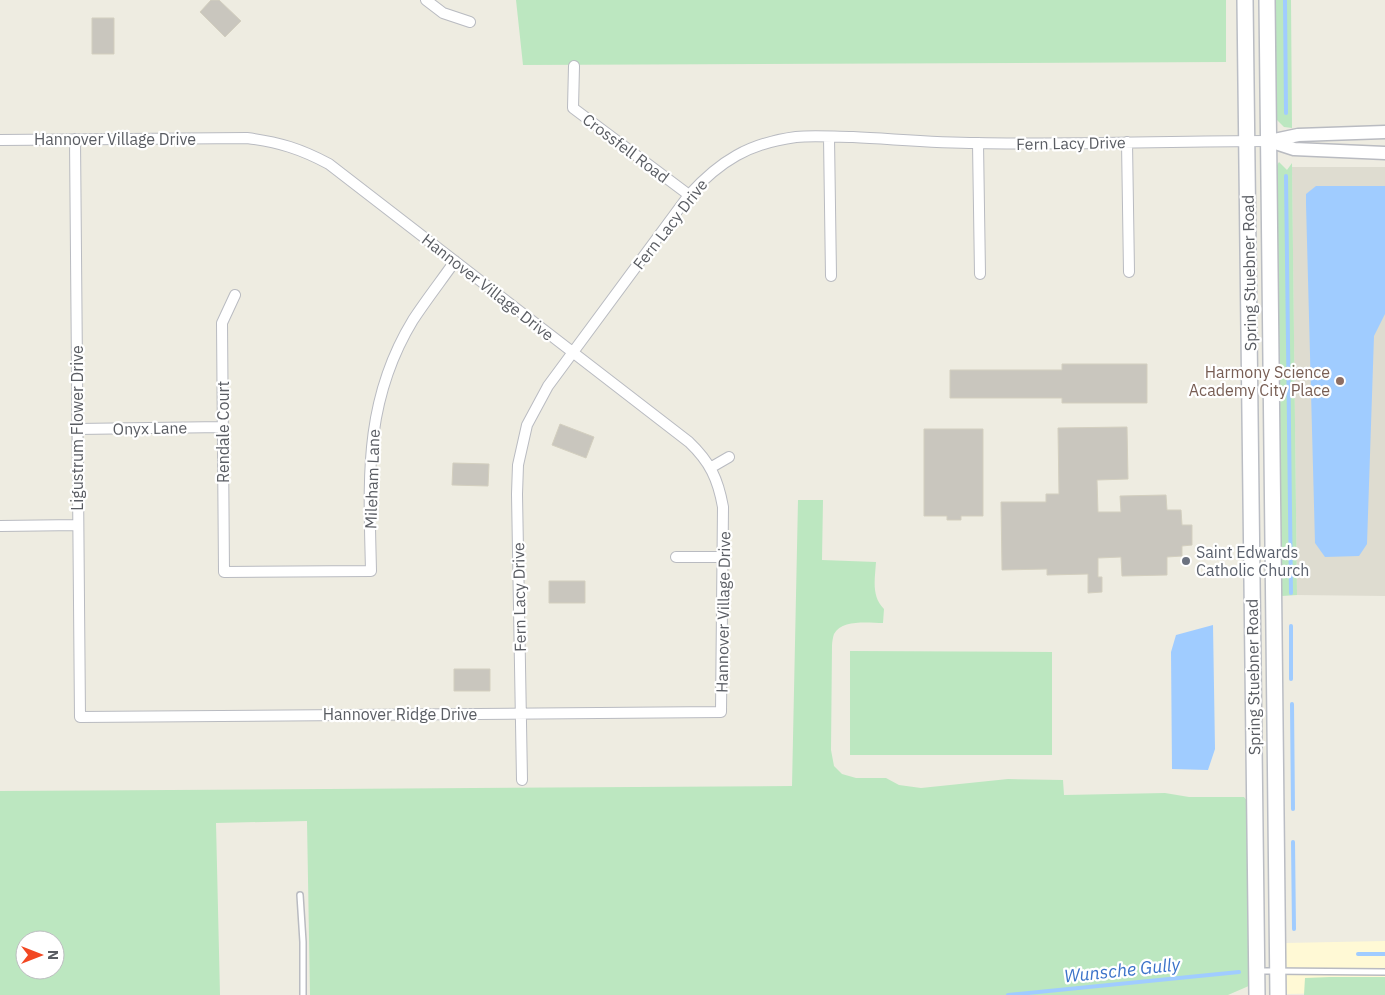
<svg xmlns="http://www.w3.org/2000/svg" width="1385" height="995" viewBox="0 0 1385 995" font-family="'IBM Plex Sans',sans-serif">
<style>
.commercial{fill:#fff9d5}
.education{fill:#dedcd0}
.green{fill:#bce7c0;fill-rule:evenodd}
.water{fill:#a0ccff}
.lines{fill:none;stroke-linecap:round;stroke-linejoin:round}
.stream{stroke:#a0ccff;stroke-width:4}
.building{fill:#c9c6be;stroke:#d3cfbf}
.service-casing{stroke:#b9bbc1;stroke-width:8}
.minor-casing{stroke:#b9bbc1;stroke-width:12}
.tertiary-casing{stroke:#b9bbc1;stroke-width:15}
.secondary-casing{stroke:#babdc4;stroke-width:18}
.service{stroke:#fff;stroke-width:5}
.minor{stroke:#fff;stroke-width:10}
.tertiary{stroke:#fff;stroke-width:12}
.secondary{stroke:#fff;stroke-width:15}
.education-dot{fill:#8d6e63;stroke:#fff;stroke-width:2}
.worship-dot{fill:#6b7280;stroke:#fff;stroke-width:2}
.labels{text-anchor:middle;dominant-baseline:central;stroke-width:4.5;stroke-linejoin:round;paint-order:stroke}
.street-label{font-size:16px;fill:#5a5d63;stroke:#fff}
.education-label{font-size:16px;fill:#785e54;stroke:#fff;text-anchor:end}
.worship-label{font-size:16px;fill:#5b616d;stroke:#fff;text-anchor:start}
.water-label{font-size:18px;font-style:italic;fill:#3c73c9;stroke:#fff}
</style>
<rect width="100%" height="100%" fill="#eeece1"/>
<path class="commercial" d="M1385,941V992L1286,994L1285,943Z"/>
<path class="education" d="M1292,167H1385V596L1297,595Z"/>
<path class="green" d="M516,0H1226V62L523,65Z
M1274,0H1291L1292,128L1284,127L1276,119Z
M1279,162L1287,170L1292,163L1297,595L1282,596L1276,167Z
M798,500H823L822,560L876,562C875,579 871,596 884,609L883,623C869,623 842,619 834,634C833,637 832,642 832,646L831,750L834,766L842,774L856,778H886L899,785L921,788L1008,779L1063,780L1064,795L1165,793L1189,797H1244L1249,803L1251,985L1228,995H310L307,821L216,823L220,995H0V791L792,786ZM25,940H55V970H25Z
M850,651L1052,652V755H850Z
M1330,977H1385V995H1304L1305,978Z"/>
<path class="water" d="M1316,186H1385V314L1374,336L1367,544L1359,556L1325,557L1315,543L1306,204V194Z
M1213,625L1215,749L1208,770L1172,769L1171,652L1176,635Z"/>
<g class="lines">
<path class="stream" d="M1285,0L1286,113
M1286,176L1291,593
M1291,679V626
M1292,704L1293,809
M1293,842L1294,929
M1358,954H1385
M1008,995L1239,972"/>
</g>
<path class="building" d="M211,0H219L241,21L225,37L200,12Z
M92,18H114V54H92Z
M1062,364H1147V403H1062V398H950V370H1062Z
M560,424L594,437L586,458L552,445Z
M1127,427L1128,479L1097,480L1098,512H1121L1120,496L1166,495L1167,510H1181L1182,525H1192V545L1182,546V556L1167,557V575L1122,576L1121,557L1098,558V577H1102V592L1088,593V574L1047,575V569L1002,570L1001,502H1046V494H1059L1058,428Z
M924,429H983V516H961V520H947V516H924Z
M453,463L489,464L488,486L452,485Z
M549,581H585V603H549Z
M454,669H490V691H454Z"/>
<g class="lines">
<defs>
<path id="service" d="M300,895L303,942V995
M1257,971L1385,972"/>
<path id="minor" d="M426,0L443,13L470,22
M574,66L573,108L689,195
M829,137L831,276
M0,140L247,138C279,142 301,149 329,164L689,442C710,462 718,479 723,507L721,712L80,717L75,139
M1127,142L1129,272
M978,143L980,274
M235,295L222,323L224,572L371,571C369,480 363,402 413,320C426,300 441,281 455,261
M77,429L223,427
M710,468L729,457
M0,526L78,525
M676,557H722
M522,780L517,494L518,465L527,425L548,386L689,195C720,161 749,143 796,137C814,135 834,137 853,137C894,139 936,143 977,143C1074,145 1172,141 1269,141"/>
<path id="tertiary" d="M1269,141L1294,149L1385,153
M1269,141L1298,135L1385,132"/>
<path id="secondary" d="M1245,0L1257,995
M1267,0L1278,995"/>
</defs>
<use href="#service" class="service-casing"/>
<use href="#minor" class="minor-casing"/>
<use href="#tertiary" class="tertiary-casing"/>
<use href="#secondary" class="secondary-casing"/>
<use href="#service" class="service"/>
<use href="#minor" class="minor"/>
<use href="#tertiary" class="tertiary"/>
<use href="#secondary" class="secondary"/>
</g>
<circle class="education-dot" cx="1340" cy="381" r="5"/>
<circle class="worship-dot" cx="1186" cy="561" r="5"/>
<g class="labels">
<g class="street-label">
<text x="115" y="139">Hannover Village Drive</text>
<text transform="translate(1071 143) rotate(-1)">Fern Lacy Drive</text>
<text transform="translate(626 148) rotate(37)">Crossfell Road</text>
<text transform="translate(670 224) rotate(-52)">Fern Lacy Drive</text>
<text transform="translate(1249 273) rotate(-91)">Spring Stuebner Road</text>
<text transform="translate(488 287) rotate(38)">Hannover Village Drive</text>
<text transform="translate(77 428) rotate(-90)">Ligustrum Flower Drive</text>
<text transform="translate(150 428) rotate(-1)">Onyx Lane</text>
<text transform="translate(223 432) rotate(-90)">Rendale Court</text>
<text transform="translate(372 479) rotate(-88)">Mileham Lane</text>
<text transform="translate(519 597) rotate(-91)">Fern Lacy Drive</text>
<text transform="translate(723 612) rotate(-89)">Hannover Village Drive</text>
<text transform="translate(1253 677) rotate(-91)">Spring Stuebner Road</text>
<text x="400" y="714">Hannover Ridge Drive</text>
</g>
<g class="education-label">
<text x="1330" y="372">Harmony Science<tspan x="1330" dy="18">Academy City Place</tspan></text>
</g>
<g class="worship-label">
<text x="1196" y="552">Saint Edwards<tspan x="1196" dy="18">Catholic Church</tspan></text>
</g>
<g class="water-label">
<text transform="translate(1122 970) rotate(-6)">Wunsche Gully</text>
</g>
</g>
<g transform="translate(40 955) rotate(90)"><circle r="24" fill="#ffffff" stroke="#bdbec1"/>
<path d="M0-4L9 19L0 12L-9 19Z" fill="#f24823"/>
<text y="-8" font-size="14" font-weight="bold" text-anchor="middle" fill="#5a5d63">N</text>
</g>
</svg>
